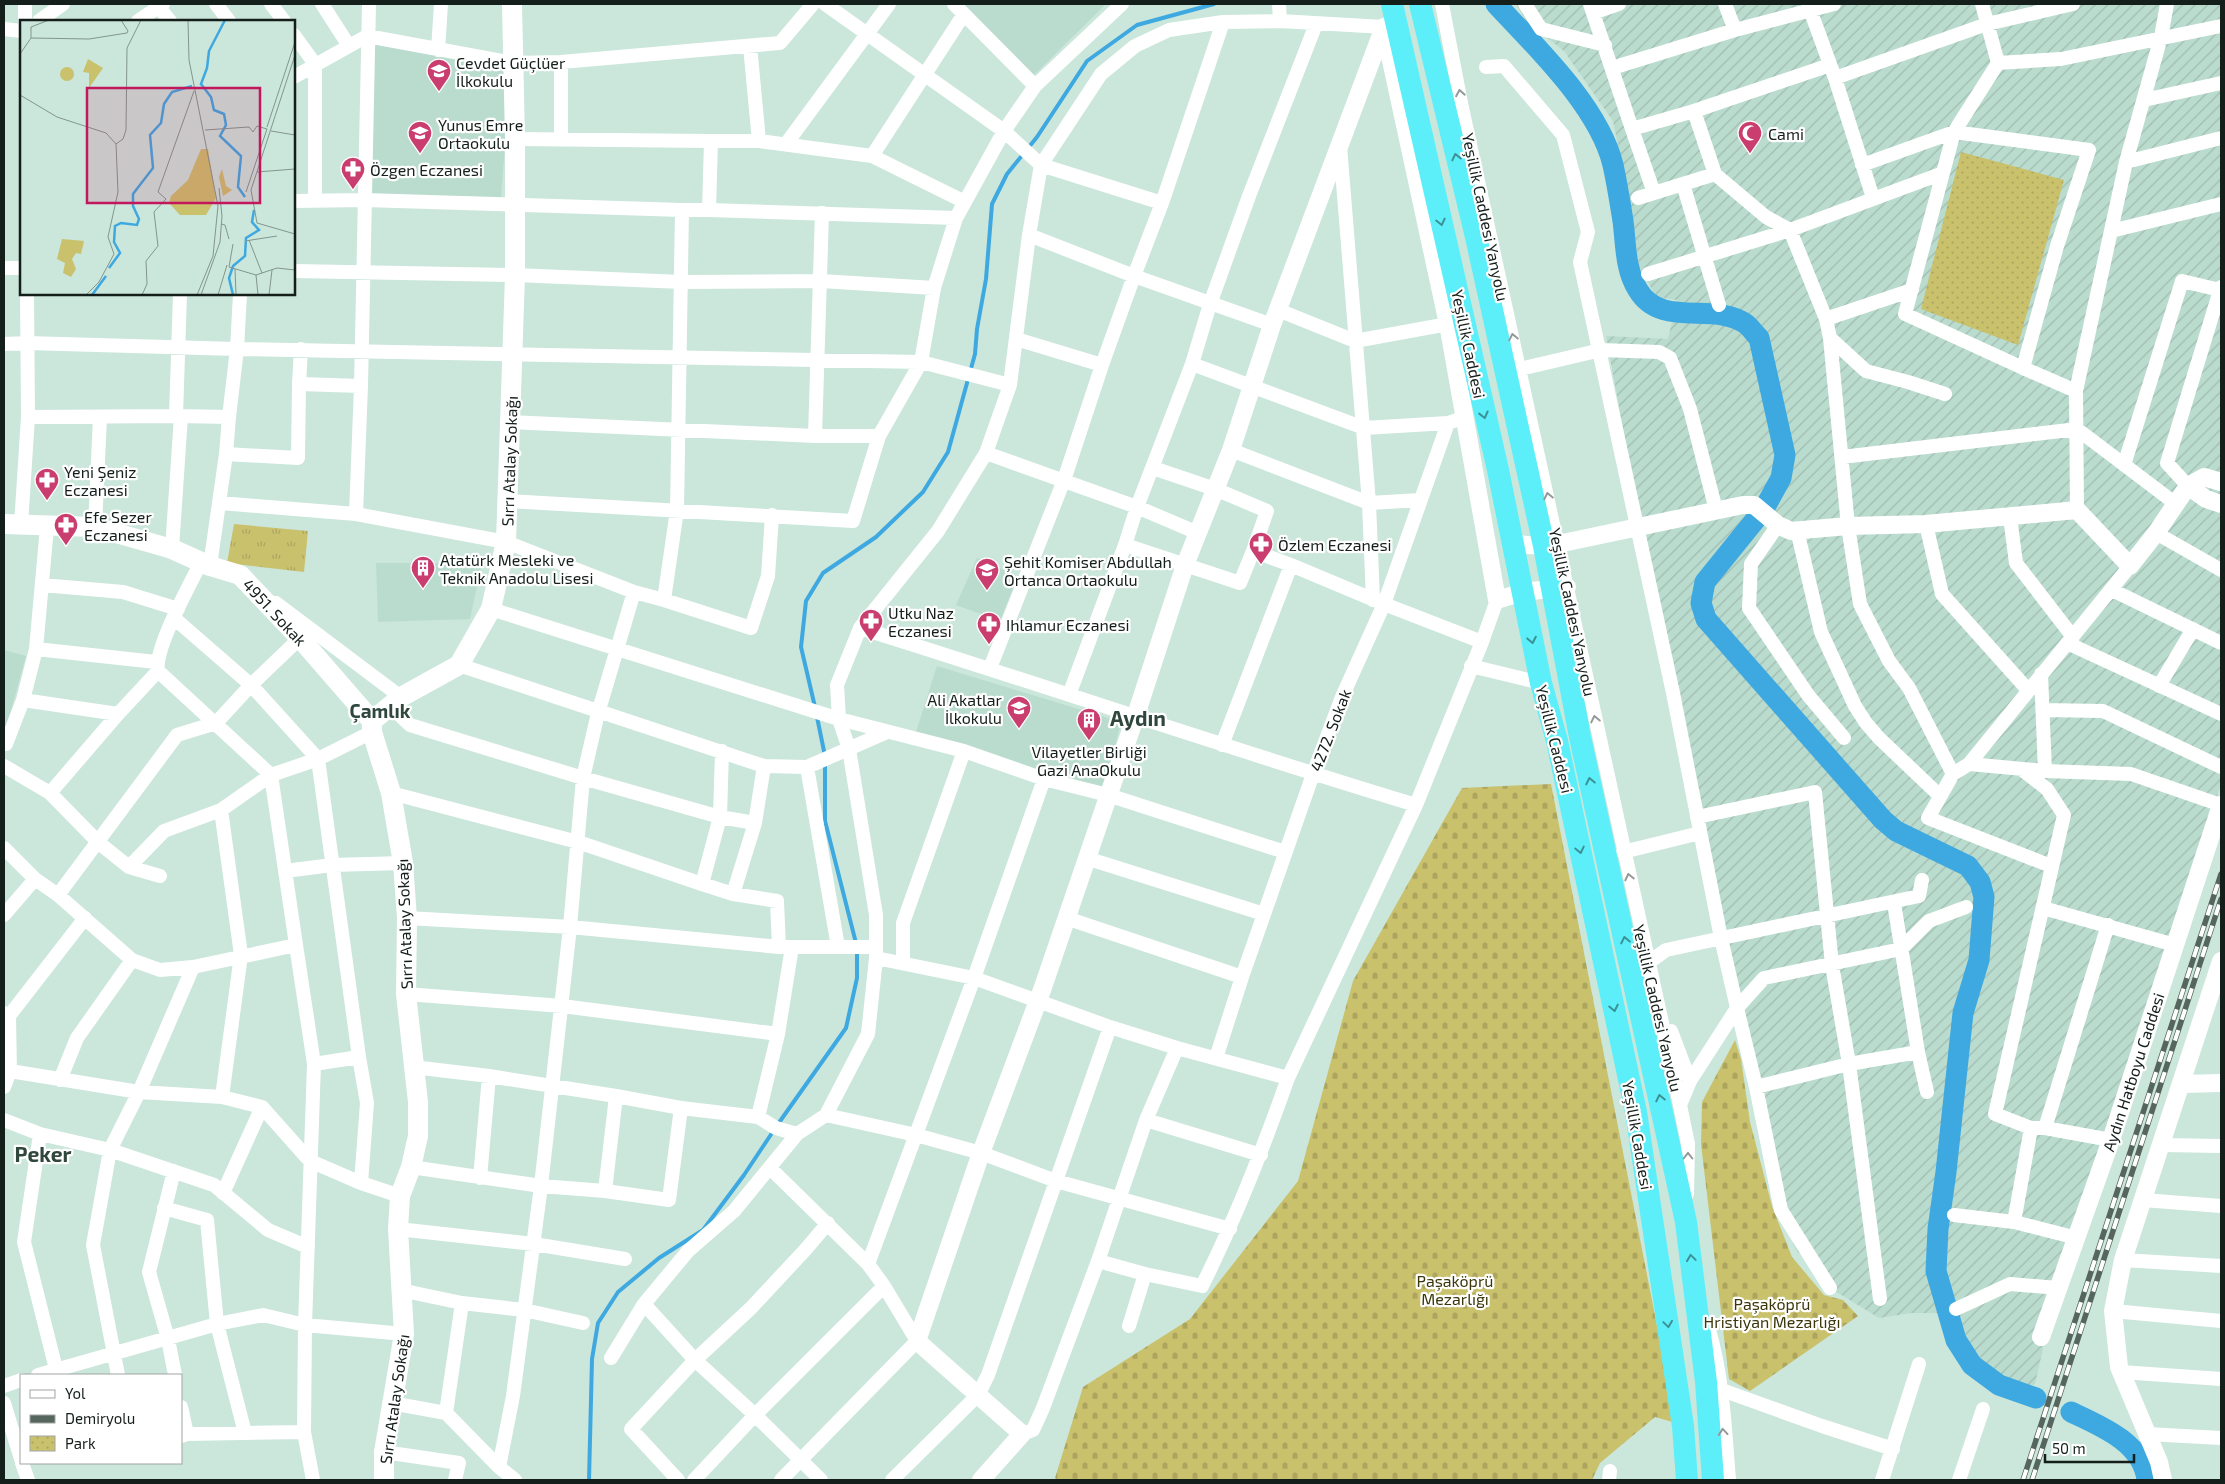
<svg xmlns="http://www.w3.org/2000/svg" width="2225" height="1484" viewBox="0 0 2225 1484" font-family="'Exo 2',sans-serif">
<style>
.built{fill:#badcce}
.industrial{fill:url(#industrial-furrows)}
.grass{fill:url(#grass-tufts)}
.cemetery{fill:url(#cemetery-stones)}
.park{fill:url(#park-dots)}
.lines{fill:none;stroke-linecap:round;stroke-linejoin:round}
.stream{stroke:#3ea8e0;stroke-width:4}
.river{stroke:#3ea8e0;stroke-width:21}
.minor{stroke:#fff;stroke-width:14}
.tertiary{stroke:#fff;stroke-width:18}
.secondary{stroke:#fff;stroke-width:20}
.trunk{stroke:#5ceffa;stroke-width:22}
.rail-casing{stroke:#56665f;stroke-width:5.5}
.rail{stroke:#fff;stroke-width:4;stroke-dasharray:11;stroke-linecap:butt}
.oneway{stroke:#959a98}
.oneway2{stroke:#3c9195}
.labels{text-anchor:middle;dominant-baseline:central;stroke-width:4.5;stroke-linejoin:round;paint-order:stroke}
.poi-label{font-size:16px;fill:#141e1a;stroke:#fff;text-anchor:start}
.street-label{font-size:16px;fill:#141e1a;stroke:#fff}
.park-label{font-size:16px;fill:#3c370a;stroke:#fff}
.quarter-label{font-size:19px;font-weight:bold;fill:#30473e;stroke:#fff}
.district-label{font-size:21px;font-weight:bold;fill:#30473e;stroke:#fff}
.inset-river{fill:none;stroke:#3ea8e0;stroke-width:2.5}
.inset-road{fill:none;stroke:#82968e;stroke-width:1}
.view{fill:#c2185b;fill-opacity:0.15;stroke:#c2185b;stroke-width:2.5}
.inset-edge{fill:none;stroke:#141e1a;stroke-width:2.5}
</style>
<defs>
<pattern id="industrial-furrows" width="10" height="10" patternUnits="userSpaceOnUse" patternTransform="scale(1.25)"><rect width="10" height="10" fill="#badcce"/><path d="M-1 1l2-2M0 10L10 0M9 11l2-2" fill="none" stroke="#9fbcb0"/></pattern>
<pattern id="grass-tufts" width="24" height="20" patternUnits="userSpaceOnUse" patternTransform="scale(1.25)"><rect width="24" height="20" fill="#cac16d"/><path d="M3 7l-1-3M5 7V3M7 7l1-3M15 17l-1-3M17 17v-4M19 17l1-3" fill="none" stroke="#ada55e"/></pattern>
<pattern id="cemetery-stones" width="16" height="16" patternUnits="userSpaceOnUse" patternTransform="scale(1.25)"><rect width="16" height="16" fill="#cac16d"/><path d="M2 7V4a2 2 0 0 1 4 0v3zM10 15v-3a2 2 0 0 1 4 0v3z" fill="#ada55e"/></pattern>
<pattern id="park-dots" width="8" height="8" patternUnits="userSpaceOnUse" patternTransform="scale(1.25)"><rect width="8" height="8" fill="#cac16d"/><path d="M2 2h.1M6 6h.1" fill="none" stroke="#ada55e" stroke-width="1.8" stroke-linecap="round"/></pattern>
</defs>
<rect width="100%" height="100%" fill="#cbe6db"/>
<path class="built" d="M962,4H1106L1034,75Z
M370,40L511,65L501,197L367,195Z
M977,558L1018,576L1000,621L956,605Z
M482,563L470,619L378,622L376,563Z
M4,650L26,656L4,736Z
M937,666L1121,722L1104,791L915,735Z"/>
<path class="industrial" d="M1516,4H2221V784L2064,1256L2035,1384L2027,1388L1992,1371L1968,1350L1953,1313H1911L1879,1318L1835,1291L1796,1250L1785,1223L1737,1031L1691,820L1700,800L1642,532L1606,336L1668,339L1677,300L1656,297L1639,266L1631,211L1613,121L1564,51L1526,21Z"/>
<path class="grass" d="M234,524L308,531L304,572L227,563Z"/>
<path class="cemetery" d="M1551,784L1676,1423L1655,1417L1600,1463L1592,1480H1058L1055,1478L1083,1387L1190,1319L1298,1181L1353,981L1462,788Z
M1735,1040L1741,1059L1750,1122L1772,1206L1792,1257L1824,1295L1843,1300L1858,1316L1750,1391L1729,1379L1701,1144L1702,1102Z"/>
<path class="park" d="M1961,152L2064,180L2018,345L1921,309Z"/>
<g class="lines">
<path class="stream" d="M815,707L801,647L806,601L823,573L876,537L923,492L948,452L975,354L977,329L986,279L992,204L1007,174L1037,137L1087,61L1137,25L1214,4
M817,717L825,756
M778,1124L846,1028L857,978V947L825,821V763
M589,1480L592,1359L598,1323L618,1292L659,1258L703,1230L744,1175L774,1130"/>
<path class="river" d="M1496,4C1536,47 1599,107 1613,165C1617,183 1620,202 1623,221C1626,244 1625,270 1638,290C1661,329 1714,301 1746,324C1750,327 1754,333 1759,338L1785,455L1781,478L1764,509L1705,582L1701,603L1706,619L1883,820L1896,831L1968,866L1980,882L1984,897L1979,960L1963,1013L1946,1172L1938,1229L1936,1271L1956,1340L1972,1365L1999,1385L2036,1398
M2071,1412C2101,1426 2143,1443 2147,1480"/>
<path class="minor" d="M25,4V21
M156,4L170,21
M216,4L229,21
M271,4L284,21
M322,4L349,46
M825,4L1004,131L1041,165L1162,203
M1279,4L1280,21
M1442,4L1462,108L1680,1105L1688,1144L1687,1194
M1525,4L1541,29L1605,45
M1590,4L1632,129L1694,111L1715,174L1766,217L1790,230L1826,319L1830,338L1848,526L1860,604L1889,661L1909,688L1953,774
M1725,4L1735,30
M1808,4L1835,78L1873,198
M1593,13L1619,4
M39,21L63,4
M138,21L163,4
M1223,22L1162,203L1134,276L1272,325
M4,29L21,31
M294,35L315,64V200
M750,46L759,141
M438,50L441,4
M561,62V138
M1998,63L2061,59L2221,26
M1486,67L1504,66L1563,135L1588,232L1580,262L1673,693L1721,938L1737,1008L1690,1081L1680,1105
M1612,68L1735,30L1834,4
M294,77L367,36L514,63L561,62L780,43L813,4
M1835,78L1987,24L2073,4
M1035,86L1122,4
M2144,100L2221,83
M1694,111L1830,65
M1632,129L1654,193
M515,139L711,141L709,210H682L677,510L664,600
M711,141H759L872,156L963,201
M786,144L889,4
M1340,146L1369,503L1373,600
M872,156L964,14
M2126,162L2221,138
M1862,165L1954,132L2089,150L2057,246L2023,368L1905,314L1954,132L1998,63L1982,4
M1683,184L1719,305
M1638,198L1715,174
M294,201L365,200L682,210
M709,210L956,218
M2111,231L2221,204
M4,268H21
M294,271L515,275L682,282L821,281L934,288
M1648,274L1790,230L1943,173
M1278,310L1355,341L1448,324
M1826,319L1912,290
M1830,338L1866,371L1908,382L1945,394
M1016,339L1102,365
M4,344L27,343L237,349L921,362L1010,385
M301,349L299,384L361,386
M1192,364L1364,428L1448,423
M2023,368L2076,391
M1520,369L1601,350L1659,352L1670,358L1690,409L1716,510
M176,416L180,294
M28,417L176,416L229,417L237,349L240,294
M509,422L815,436H879
M815,436L822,213
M1231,450L1369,503L1420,500
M986,453L1137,507L1198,533
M226,454L298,458L299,384
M1842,457L2077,429L2176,504
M2124,465L2182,281L2220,290
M1153,468L1215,489L1267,511L1253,551L1291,565L1222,745
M2188,486L2167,463L2221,287
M508,501L853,521L879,436L921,362L934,288L956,218L1004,131L1035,86L954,4
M220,503L356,514L506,542L634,592L664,600L751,628L768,576L772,515
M2077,510L2076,391L2126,162L2161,37L2167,4
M356,514L361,386L369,4
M2010,517L2016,563L2073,637
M1926,524L1942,594L2028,690
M21,525L28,417L27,294
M1778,525L1751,564L1749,608L1808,695L1844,738
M95,527L100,417
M1797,530L1821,632L1855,706L1866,723L1879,738L1940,796
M2156,533L2221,570
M1125,545L1240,583L1253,551
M172,549L181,416
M1291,565L1384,604L1482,642L1416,805
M210,566L226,454L229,417
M42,585L123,592L178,609
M2112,590L2221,643
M276,603L401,697
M491,609L839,719L964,751L1044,779
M174,618L251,685L318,759L359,1057L367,1103L361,1183
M860,628L938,531L986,453L1010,385L1029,235L1041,165L1101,74L1135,46L1169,30L1223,22L1280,21L1384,27
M1482,642L1497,600
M2067,643L2221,714
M36,649L156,662
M459,665L764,766L807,767
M1471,666L1541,683
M990,668L1064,480L1102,365L1134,276L1029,235
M2041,674L2045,771
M2159,686L2193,629
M1069,695L1125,545L1137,507L1192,364L1210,304L1249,196L1316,24
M23,700L118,714L158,671
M390,706L410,725L583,778L720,817L702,884L733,894L777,901L779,947
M2043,710L2103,711L2221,767
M4,744H6L23,700L36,649L47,527
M722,751L720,817L755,823
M1969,764L2045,771L2131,774L2221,805
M4,766L50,793L99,843L129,867L160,876
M2021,769L2047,789L2064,815L1995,1114L2031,1128H2045L2111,1140
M50,793L118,714
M391,793L578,842L702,884
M1697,817L1815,792L1832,965L1849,1064L1880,1299
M4,848L35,879L58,895L132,960L160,970L193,967L296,945L271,775L158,671C154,648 190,585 201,562
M1623,852L1700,833
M1086,858L1264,914
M2051,866L1928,818L1953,774L1969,764L2130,566
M129,867L164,831L221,810
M285,871L332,865L403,863
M733,894L755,823L764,766
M58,895L177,735L216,723L251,685L300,638
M1894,903L1918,1052L1927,1092
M2043,908L2175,945
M4,915L35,879
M407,918L570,927L779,947H838L807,767L887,732
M1066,918L1242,977
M838,947H876
M876,958L974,978L1110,1027
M903,963V923L964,751
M1648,963L1666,950L1919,896L1922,880
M406,994L562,1006L778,1034L758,1117
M4,1013L9,1016L10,1071L4,1087
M9,1016L85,918
M1671,1031L1690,1081
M778,1034L792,947
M1216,1058L1242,977L1313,774L1342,697L1384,604L1448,423L1465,417
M314,1064L359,1057
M413,1067L489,1076L616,1096
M10,1071L139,1092L222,1097L262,1107L310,1161L361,1183L400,1196
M60,1080L77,1038L132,960
M1756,1087L1849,1064L1918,1052
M222,1097L241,955L221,810L271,775L318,759L372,732
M826,1115L916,1135L981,1153L1056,1181L1230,1229
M4,1120L40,1134L110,1150L214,1185L268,1230L308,1247
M1146,1120L1261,1155
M2045,1128L2108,925
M40,1134L24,1242L56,1369
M2162,1145L2221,1146
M411,1167L541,1186L605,1191L669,1200L681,1108L758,1117L776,1128L797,1134
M770,1168L868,1264L884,1286L917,1341L781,1480
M174,1171L149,1272L168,1339L175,1375
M480,1178L489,1076
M605,1191L616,1096L681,1108
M223,1193L262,1107
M2143,1200L2221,1206
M164,1208L207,1220L217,1324L245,1433
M1954,1215L2014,1222L2077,1238
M2014,1222L2031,1128
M398,1229L534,1244L625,1259
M2123,1260L2221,1266
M1098,1261L1145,1274L1202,1286C1236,1218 1263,1149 1288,1078
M868,1264L974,978L1044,779L1108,795L1285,852
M1830,1288L1781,1210L1756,1087L1737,1008L1764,978L1901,949L1929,921L1966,907
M400,1290L462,1303
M1956,1309L2010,1284L2058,1288
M2113,1311L2221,1321
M1129,1326L1145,1274
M611,1358L644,1304
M2121,1372L2221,1379
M38,1375L217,1324L263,1315L305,1325L404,1334
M118,1375L93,1245L110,1150L139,1092L193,967
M4,1386L21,1380
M1719,1389L1822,1426L1893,1449
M4,1403L21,1459
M391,1403L446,1413L499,1467L513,1396L541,1186L570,927L583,778L598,713L634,592
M181,1407L187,1434
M446,1413L462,1303L524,1310L583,1323
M304,1432L313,1480
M2147,1434L2221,1438
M181,1436L187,1434L304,1432L305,1325L314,1064L296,945
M384,1452L459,1463L455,1480
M22,1463L28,1480
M499,1467L515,1480
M678,1480L631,1429L695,1360L751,1308L806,1249L828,1223
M694,1480L755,1415L884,1286
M821,1480L755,1415L695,1360L644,1304L688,1251L734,1211L797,1134L826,1115L868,1034L876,958V915L849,749L839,719L837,685L860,628C1046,686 1230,749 1416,805L1288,1078L1177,1048L1146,1120L1098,1261L1043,1408L1033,1430L1022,1434
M892,1480L978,1395L988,1375L1110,1027L1177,1048
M1609,1480L1610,1471
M1882,1480L1919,1364
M1959,1480L1983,1409"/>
<path class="tertiary" d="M1384,28L1448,324L1497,600L1523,592L1567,587
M2188,486L2206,499L2221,504
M1514,544L1544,546L1558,544L1743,505H1754L1778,525L1791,531L1848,526L1926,524L2077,510L2130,566L2156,533L2188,486L2204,477L2221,482
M2182,1084L2221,1083
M1707,1330C1721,1379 1723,1430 1727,1480
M2041,1337L2111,1140L2221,805
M981,1480L1022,1434L917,1341L981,1153L1042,990L1136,715L1185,565L1231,450L1272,325L1384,27L1396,23
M2163,1480L2159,1462L2119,1367L2113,1311L2123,1260L2221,961"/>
<path class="secondary" d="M4,524L95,527L172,549L210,566L240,575L300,638L372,721
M384,1480V1452L404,1334L398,1229L400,1196L411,1167L418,1136V1102L406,994L407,918L403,863L391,793L372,732V721L401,697L459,665L491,609L506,542L515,275V139L512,4"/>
<path class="trunk" d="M1392,4L1498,470L1541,683L1557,741L1636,1112L1683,1426L1687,1480
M1420,4L1476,237L1544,546L1580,737L1686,1222L1706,1382L1713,1480"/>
<defs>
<path id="rail" d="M2023,1480L2221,874
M2032,1480L2221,899"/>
</defs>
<use href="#rail" class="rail-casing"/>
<use href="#rail" class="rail"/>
</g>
<defs><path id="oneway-chevron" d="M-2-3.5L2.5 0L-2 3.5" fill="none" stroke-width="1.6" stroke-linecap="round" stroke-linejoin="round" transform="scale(1.25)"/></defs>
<g class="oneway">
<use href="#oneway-chevron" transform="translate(1460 93) rotate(-100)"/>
<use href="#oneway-chevron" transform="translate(1513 337) rotate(-102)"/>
<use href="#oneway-chevron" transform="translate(1548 496) rotate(-102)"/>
<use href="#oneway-chevron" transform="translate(1595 719) rotate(-102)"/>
<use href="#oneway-chevron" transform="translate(1629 877) rotate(-103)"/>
<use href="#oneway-chevron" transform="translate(1688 1156) rotate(-90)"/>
<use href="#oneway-chevron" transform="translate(1723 1432) rotate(-95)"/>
</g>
<g class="oneway2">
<use href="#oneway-chevron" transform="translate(1456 157) rotate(-103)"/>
<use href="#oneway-chevron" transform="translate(1441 222) rotate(77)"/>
<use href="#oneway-chevron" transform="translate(1484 415) rotate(76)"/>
<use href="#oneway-chevron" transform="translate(1532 640) rotate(79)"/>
<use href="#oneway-chevron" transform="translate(1590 781) rotate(-102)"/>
<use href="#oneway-chevron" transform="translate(1580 850) rotate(78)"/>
<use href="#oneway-chevron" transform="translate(1625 940) rotate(-102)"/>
<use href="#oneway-chevron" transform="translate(1614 1008) rotate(78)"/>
<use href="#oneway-chevron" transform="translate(1660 1098) rotate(-102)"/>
<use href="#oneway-chevron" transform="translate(1691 1258) rotate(-98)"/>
<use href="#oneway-chevron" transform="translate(1668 1324) rotate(82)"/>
</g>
<defs>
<symbol id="school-pin" viewBox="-11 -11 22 30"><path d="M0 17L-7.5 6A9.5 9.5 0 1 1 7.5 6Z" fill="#ca3e6f" stroke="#fff"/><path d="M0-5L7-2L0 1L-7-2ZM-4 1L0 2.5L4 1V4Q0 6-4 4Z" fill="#fff"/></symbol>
<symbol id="mosque-pin" viewBox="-11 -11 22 30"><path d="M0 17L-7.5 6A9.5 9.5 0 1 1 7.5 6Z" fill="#ca3e6f" stroke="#fff"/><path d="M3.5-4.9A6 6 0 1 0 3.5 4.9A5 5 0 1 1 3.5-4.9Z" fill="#fff"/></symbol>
<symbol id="pharmacy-pin" viewBox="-11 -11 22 30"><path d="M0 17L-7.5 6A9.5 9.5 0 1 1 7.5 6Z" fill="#ca3e6f" stroke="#fff"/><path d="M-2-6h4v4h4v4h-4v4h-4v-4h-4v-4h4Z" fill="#fff"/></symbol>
<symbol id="building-pin" viewBox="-11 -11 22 30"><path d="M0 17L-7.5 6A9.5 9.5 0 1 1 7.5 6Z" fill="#ca3e6f" stroke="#fff"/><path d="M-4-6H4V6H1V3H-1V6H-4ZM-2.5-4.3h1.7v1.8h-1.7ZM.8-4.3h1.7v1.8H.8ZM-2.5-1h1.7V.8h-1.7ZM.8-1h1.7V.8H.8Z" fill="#fff"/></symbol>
</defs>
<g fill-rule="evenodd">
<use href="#school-pin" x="425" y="57" width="28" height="38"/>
<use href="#school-pin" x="406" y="119" width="28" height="38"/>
<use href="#mosque-pin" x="1736" y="119" width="28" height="38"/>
<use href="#pharmacy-pin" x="339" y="155" width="28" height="38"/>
<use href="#pharmacy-pin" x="33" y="466" width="28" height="38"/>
<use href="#pharmacy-pin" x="52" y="511" width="28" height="38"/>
<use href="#pharmacy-pin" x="1247" y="530" width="28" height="38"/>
<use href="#building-pin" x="409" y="554" width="28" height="38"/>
<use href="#school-pin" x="973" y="556" width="28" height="38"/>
<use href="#pharmacy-pin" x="857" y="607" width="28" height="38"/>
<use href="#pharmacy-pin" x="975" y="610" width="28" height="38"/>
<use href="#school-pin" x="1005" y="694" width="28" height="38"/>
<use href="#building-pin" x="1075" y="706" width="28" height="38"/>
</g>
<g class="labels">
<g class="poi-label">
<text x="456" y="62">Cevdet Güçlüer<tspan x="456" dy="18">İlkokulu</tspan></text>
<text x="438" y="124">Yunus Emre<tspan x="438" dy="18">Ortaokulu</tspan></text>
<text x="1768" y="133">Cami</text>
<text x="370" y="169">Özgen Eczanesi</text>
<text x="64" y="471">Yeni Şeniz<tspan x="64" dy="18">Eczanesi</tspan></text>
<text x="84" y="516">Efe Sezer<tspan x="84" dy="18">Eczanesi</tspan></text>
<text x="1278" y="544">Özlem Eczanesi</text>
<text x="440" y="559">Atatürk Mesleki ve<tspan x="440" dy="18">Teknik Anadolu Lisesi</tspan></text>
<text x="1004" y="561">Şehit Komiser Abdullah<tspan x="1004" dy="18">Ortanca Ortaokulu</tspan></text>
<text x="888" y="612">Utku Naz<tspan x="888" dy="18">Eczanesi</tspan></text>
<text x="1006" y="624">Ihlamur Eczanesi</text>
<text x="1002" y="699" text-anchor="end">Ali Akatlar<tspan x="1002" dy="18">İlkokulu</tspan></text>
<text x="1089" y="751" text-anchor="middle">Vilayetler Birliği<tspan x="1089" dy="18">Gazi AnaOkulu</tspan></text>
</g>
<g class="street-label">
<text transform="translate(1486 217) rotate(78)">Yeşillik Caddesi Yanyolu</text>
<text transform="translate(1469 344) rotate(78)">Yeşillik Caddesi</text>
<text transform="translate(509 461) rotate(-88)">Sırrı Atalay Sokağı</text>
<text transform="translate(275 612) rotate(47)">4951. Sokak</text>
<text transform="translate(1573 612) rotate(78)">Yeşillik Caddesi Yanyolu</text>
<text transform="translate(1330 730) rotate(-69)">4272. Sokak</text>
<text transform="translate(1555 739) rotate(76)">Yeşillik Caddesi</text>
<text transform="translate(404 924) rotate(-92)">Sırrı Atalay Sokağı</text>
<text transform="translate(1658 1008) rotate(77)">Yeşillik Caddesi Yanyolu</text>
<text transform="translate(2133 1072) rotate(-72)">Aydın Hatboyu Caddesi</text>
<text transform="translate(1638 1135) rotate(80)">Yeşillik Caddesi</text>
<text transform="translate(394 1399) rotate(-82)">Sırrı Atalay Sokağı</text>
</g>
<g class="park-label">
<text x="1455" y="1280">Paşaköprü<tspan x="1455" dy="18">Mezarlığı</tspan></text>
<text x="1772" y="1303">Paşaköprü<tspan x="1772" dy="18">Hristiyan Mezarlığı</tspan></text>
</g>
<g class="quarter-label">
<text x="380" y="710">Çamlık</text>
</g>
<g class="district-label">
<text x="1138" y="717">Aydın</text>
<text x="43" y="1153">Peker</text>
</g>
</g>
<g transform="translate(20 20)">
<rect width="275" height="275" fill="#cbe6db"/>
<path d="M40 54a7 7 0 1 1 14 0a7 7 0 1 1-14 0Z" fill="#cac16d"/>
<path d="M181,129H188L196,178L186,195H160L149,183L151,176L168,160ZM202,149L206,166L212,170L203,176L199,157Z" fill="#cac16d"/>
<path d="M68,39L83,48L69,68V53L63,52ZM42,219L64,221L61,234L56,233L52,239L56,249L51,257L43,253L45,243L37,239Z" fill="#cac16d"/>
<path class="inset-river" d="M205,0L189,31L187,48L181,64L191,77L194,90L204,94L206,105L200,116L221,136L218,167L225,177M89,248L100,233L94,222L95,206L101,203L117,205L119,199L113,186V174L133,148L130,115L141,103L144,84L152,72L172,66M72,275L86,256M213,275L209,258L213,246L225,236L226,218L239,210L232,202L234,190"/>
<path class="inset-road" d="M168,0L169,40L198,186L193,236L177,275M11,18L69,19L107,13L108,11L101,0M0,34L11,18V7L29,0M275,35L231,170L237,203L275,214M0,75L37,97L86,113L96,124M247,107L275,22M185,110L229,107L233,112L237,106M251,111L275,115M237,152L275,149M226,172L247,109L237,106M201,204L205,205L209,219M229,220L242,253M225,221L257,216M213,224L209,247L236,255L257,248L275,250M215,249L216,275M236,255L238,275M66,275L79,262L94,234L88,217L98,172L96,124L103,119L106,110L107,28L121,0M122,275L127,264L126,241L138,226L134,192L146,179L138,172L174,71M181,275L200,222L202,196L199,168M198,275L207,245M249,275L252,250"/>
<path class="view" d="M67,68H240V183H67Z"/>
<rect width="275" height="275" class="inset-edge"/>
</g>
<rect width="2225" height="1484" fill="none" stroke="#141e1a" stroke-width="10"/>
<rect x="20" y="1374" width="162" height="90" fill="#ffffff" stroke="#a1a5a3"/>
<rect x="30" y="1390" width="25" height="8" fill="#ffffff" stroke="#a1a5a3"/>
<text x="65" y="1399" font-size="15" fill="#141e1a">Yol</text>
<rect x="30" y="1415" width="25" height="8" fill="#56665f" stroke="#a1a5a3"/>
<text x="65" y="1424" font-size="15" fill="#141e1a">Demiryolu</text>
<rect x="30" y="1436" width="25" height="15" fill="url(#park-dots)" stroke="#a1a5a3"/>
<text x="65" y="1449" font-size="15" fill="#141e1a">Park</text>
<path d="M2045 1454v8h89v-8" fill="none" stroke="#141e1a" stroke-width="2.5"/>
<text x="2052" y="1454" font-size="15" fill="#141e1a" stroke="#ffffff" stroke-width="4" paint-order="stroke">50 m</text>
</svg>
